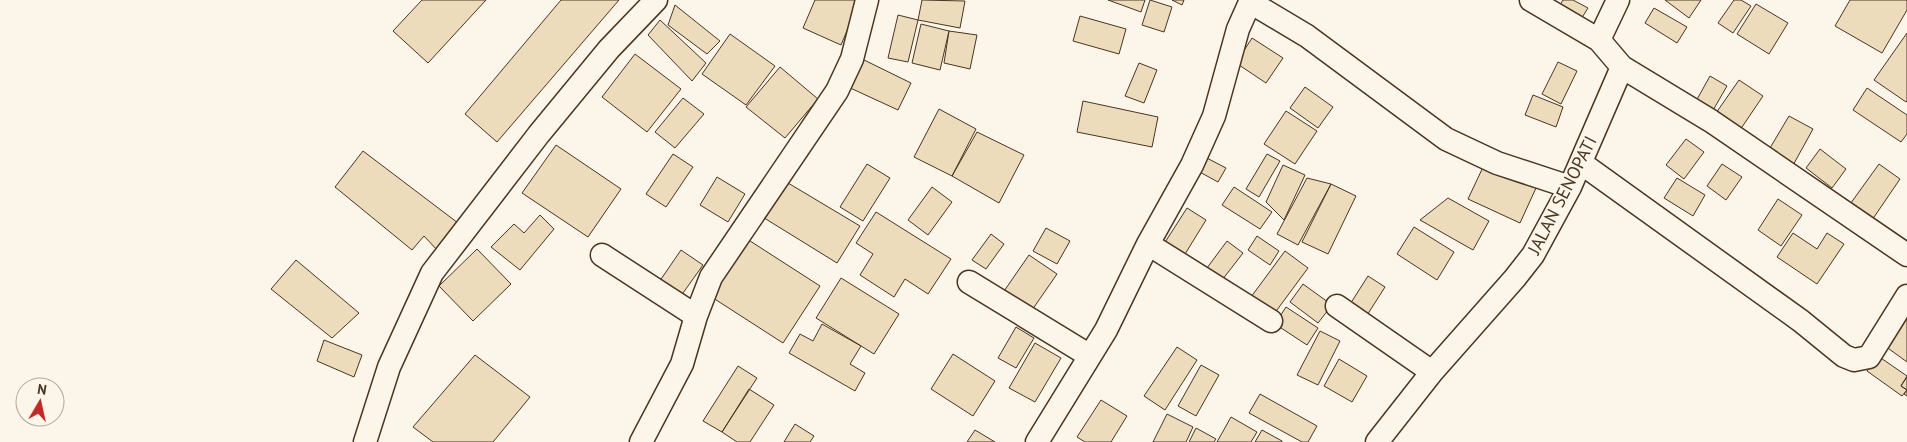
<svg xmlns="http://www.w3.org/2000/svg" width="1907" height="442" viewBox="0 0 1907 442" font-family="'PT Sans',sans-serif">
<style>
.building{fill:#ecdcbc;stroke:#4a3520}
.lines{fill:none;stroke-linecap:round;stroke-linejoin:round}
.minor-casing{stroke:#4a3520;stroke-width:25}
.minor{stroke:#fbf6e9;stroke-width:22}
.labels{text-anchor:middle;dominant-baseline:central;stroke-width:4;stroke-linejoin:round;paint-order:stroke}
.street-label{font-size:18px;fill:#4a3520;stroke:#fbf6e9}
</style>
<rect width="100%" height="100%" fill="#fbf6e9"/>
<path class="building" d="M422,0H486L428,63L393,31Z
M561,0H619L497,142L465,114Z
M815,0H860L841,45L803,28Z
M922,0L965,1L960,28L918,20Z
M1108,0H1145L1141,12Z
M1150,0L1172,7L1164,32L1142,25Z
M1172,0H1184L1182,5Z
M1563,0H1573L1588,8L1578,24L1556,11Z
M1665,0H1701L1689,18Z
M1734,0H1741L1751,6L1733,33L1718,23Z
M1850,0H1907V10L1882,53L1835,26Z
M1756,4L1788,23L1769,54L1737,34Z
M675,5L720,41L707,54L668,25Z
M1654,8L1687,27L1677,43L1645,23Z
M898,15L918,20L908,62L888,58Z
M1080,16L1126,29L1119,54L1073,41Z
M660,20L706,63L692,81L648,35Z
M921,24L949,31L940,70L912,63Z
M949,31L977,35L970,69L944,63Z
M1907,33V101L1906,102L1874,80Z
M730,34L775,66L746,105L702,74Z
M1252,38L1283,58L1266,83L1236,63Z
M635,54L681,89L647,132L602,97Z
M860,58L911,83L898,110L846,86Z
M1558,62L1577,71L1561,104L1542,94Z
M1139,63L1157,70L1144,103L1125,96Z
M780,67L818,99L785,138L746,107Z
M1710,76L1727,86L1712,112L1695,103Z
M1739,80L1763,96L1740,130L1716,113Z
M1305,87L1333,107L1318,128L1290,108Z
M1867,88L1907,115V134L1901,142L1853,110Z
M1533,95L1563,107L1556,127L1525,115Z
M683,98L704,114L675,148L655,132Z
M1083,101L1158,117L1152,147L1077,132Z
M939,109L976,129L952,176L914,157Z
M1286,111L1317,131L1295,164L1264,144Z
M1789,116L1813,129L1792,167L1767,153Z
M977,132L1024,155L999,203L952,176Z
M1686,139L1704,152L1684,179L1666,165Z
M556,145L621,189L588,237L522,193Z
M1820,149L1846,169L1832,188L1806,168Z
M363,151L458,223L438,251L424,236L412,250L335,187Z
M673,154L693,167L666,207L646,194Z
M1267,154L1280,161L1259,197L1246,189Z
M1203,156L1226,168L1218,182L1196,170Z
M867,164L890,178L863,221L840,207Z
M1722,164L1742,177L1726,200L1707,186Z
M1879,164L1900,179L1870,223L1848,207Z
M1283,165L1305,175L1284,220L1266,202Z
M1484,165L1536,188L1520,223L1468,199Z
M717,177L745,194L728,222L700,205Z
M1307,178L1331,184L1298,245L1277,234Z
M1677,178L1705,195L1693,216L1664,198Z
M783,180L860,226L837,263L761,216Z
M1331,184L1356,196L1328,254L1302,242Z
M932,187L952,202L928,235L908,220Z
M1234,187L1272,212L1260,229L1222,205Z
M1448,198L1489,221L1473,250L1420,220Z
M1778,199L1802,215L1781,246L1758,230Z
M1187,208L1206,220L1182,259L1162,247Z
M876,212L951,259L928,294L905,279L894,297L860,275L873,254L856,243Z
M540,215L554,229L520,270L491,247L514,224L524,233Z
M1414,227L1454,252L1437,280L1397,254Z
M1046,228L1070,241L1057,264L1033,251Z
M1793,233L1817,249L1827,233L1844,244L1817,284L1777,257Z
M991,234L1004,244L986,269L972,260Z
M1257,236L1279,251L1270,265L1248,250Z
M747,239L820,286L783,343L710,296Z
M1227,241L1243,253L1219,284L1204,272Z
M477,249L511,284L473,321L439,286Z
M681,250L703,265L678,300L657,285Z
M1285,251L1308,268L1274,314L1251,297Z
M1029,255L1057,274L1030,313L1002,294Z
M296,260L359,313L332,338L271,289Z
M1368,276L1385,287L1364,320L1347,309Z
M841,278L899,314L874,354L816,318Z
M1303,284L1332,305L1318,323L1290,302Z
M1286,307L1318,328L1307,345L1275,324Z
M1907,315V362L1885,346Z
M822,324L861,346L850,364L865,373L855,391L789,353L800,334L813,341Z
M1016,327L1034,338L1016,368L998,358Z
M1320,331L1340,341L1318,385L1297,375Z
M324,340L362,355L354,377L317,361Z
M1035,343L1061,358L1035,402L1009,388Z
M1177,347L1197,360L1165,410L1144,396Z
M953,354L995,381L973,416L931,389Z
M475,355L530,397L493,442H433L413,427Z
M1878,356L1907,376L1901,386L1907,390L1902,396L1867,371Z
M1339,359L1367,376L1352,402L1324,386Z
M1201,365L1219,375L1196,416L1178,406Z
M738,366L757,378L722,432L703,421Z
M1907,377V396L1904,394L1907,390L1901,386Z
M749,389L774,405L750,442H737L722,432Z
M1260,394L1317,426L1308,442H1302L1249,413Z
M1101,400L1127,416L1111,442H1085L1077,437Z
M1167,414L1193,427L1186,442H1153Z
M1231,417L1257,432L1251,442H1217Z
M795,424L814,436L810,442H784Z
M1196,428L1216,439L1214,442H1189Z
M975,430L995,442H967Z
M1262,430L1282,441V442H1255Z"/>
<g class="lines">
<defs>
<path id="minor" d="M1531,0L1599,40
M1250,2L1307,36L1446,139L1497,163L1570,187
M1622,67L1711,121L1907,255
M1581,163L1801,321L1844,356L1854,360L1869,357L1907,296
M1148,244L1271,321
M602,255L696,316
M969,282L1090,356
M1337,306L1432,372
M365,442L389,367L432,273L539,134L609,49L656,0
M641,442L682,364L696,316L711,277L837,91L852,59L867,0
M1037,442L1106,330L1148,244L1192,165L1214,116L1238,29L1251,0
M1377,442L1432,372L1515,278L1533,255L1570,187L1622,67L1599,40L1618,0"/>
</defs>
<use href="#minor" class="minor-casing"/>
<use href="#minor" class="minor"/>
</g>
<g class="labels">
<g class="street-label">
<text transform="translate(1562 195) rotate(-63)">JALAN SENOPATI</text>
</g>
</g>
<g transform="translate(40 402) rotate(9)"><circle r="24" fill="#fbf6e9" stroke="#b4a999"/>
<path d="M0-4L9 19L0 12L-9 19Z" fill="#c62828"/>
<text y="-8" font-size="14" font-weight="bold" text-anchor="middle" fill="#4a3520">N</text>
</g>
</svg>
